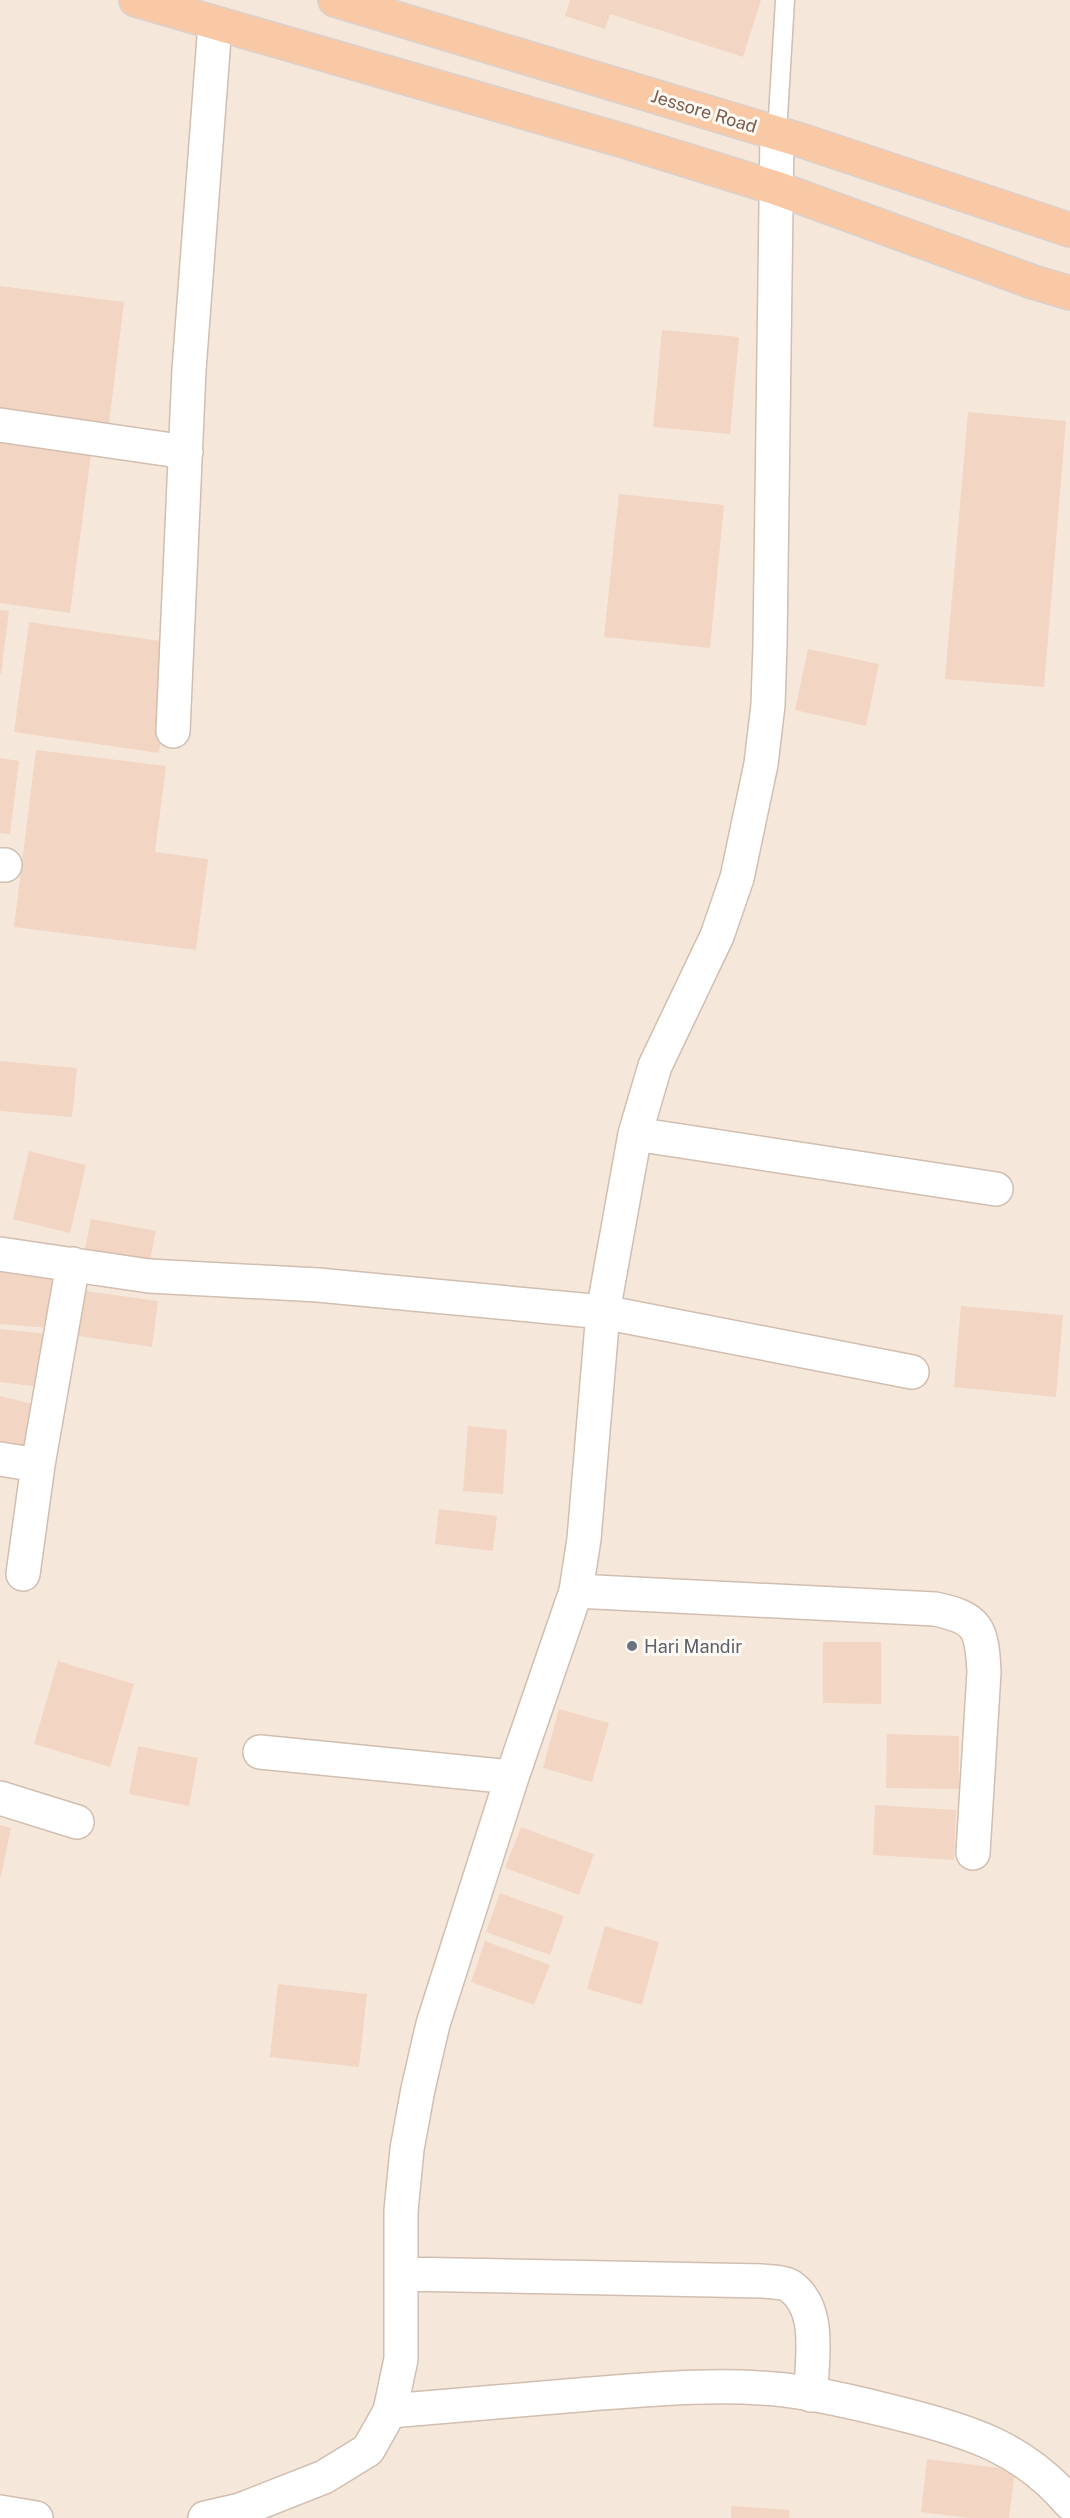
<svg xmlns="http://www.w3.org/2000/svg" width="1070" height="2518" viewBox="0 0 1070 2518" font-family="'Public Sans',sans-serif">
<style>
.residential{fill:#f5e8da}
.building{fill:#f3d5c3}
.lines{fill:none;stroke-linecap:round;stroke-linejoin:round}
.service-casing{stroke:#d1beb0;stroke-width:21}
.minor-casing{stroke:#d1beb0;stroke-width:36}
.trunk-casing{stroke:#dad1cd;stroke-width:36}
.service{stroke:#fff;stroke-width:18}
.minor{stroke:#fff;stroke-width:33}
.trunk{stroke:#f9c8a4;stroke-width:33}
.worship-dot{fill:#6b7280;stroke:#fffaf3;stroke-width:2}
.labels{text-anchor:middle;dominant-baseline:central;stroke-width:6;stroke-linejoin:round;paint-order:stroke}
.street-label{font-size:18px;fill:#7a5c4d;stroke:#fffaf3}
.worship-label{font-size:18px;fill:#5b616d;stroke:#fffaf3;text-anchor:start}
</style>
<rect width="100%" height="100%" fill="#fdf6ec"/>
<path class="residential" d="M0,0H1070V2518H0Z"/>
<path class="building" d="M570,0H761L743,57L610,14L605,29L565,16Z
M0,286L124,302L109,424L0,410Z
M662,330L739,337L730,434L653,427Z
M968,412L1066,421L1044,687L945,679Z
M0,434L92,447L70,613L0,603Z
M619,494L724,505L710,648L604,637Z
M0,610L9,611L1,674H0Z
M29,622L174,643L159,753L14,732Z
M808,649L879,664L866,726L795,710Z
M36,750L166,766L155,852L208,859L196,950L14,927Z
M0,758L19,761L10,834L0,833Z
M0,1061L77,1068L72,1117L0,1111Z
M29,1151L86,1165L70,1233L13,1219Z
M91,1219L156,1231L148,1271L83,1259Z
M0,1266L53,1271L49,1328L0,1324Z
M78,1290L158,1301L152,1347L72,1335Z
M961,1306L1063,1315L1056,1397L954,1387Z
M0,1329L47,1334L41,1387L0,1382Z
M0,1396L37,1405L24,1459L0,1453Z
M468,1426L507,1430L503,1494L463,1491Z
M439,1509L497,1516L493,1551L435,1544Z
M823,1642H881V1704L823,1703Z
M58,1661L134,1684L110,1767L34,1744Z
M559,1709L609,1723L592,1782L543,1768Z
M887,1734L959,1736V1789L886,1788Z
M138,1746L198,1758L189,1806L129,1794Z
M875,1805L956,1810L954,1860L873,1855Z
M0,1825L11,1828L1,1877H0Z
M521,1827L594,1854L579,1895L505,1868Z
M500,1893L564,1916L550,1955L486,1932Z
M605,1926L659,1942L642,2005L587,1989Z
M485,1941L550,1965L534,2005L471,1982Z
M278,1984L367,1994L359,2067L270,2057Z
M927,2459L1015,2470L1009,2518H969L921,2512Z
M731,2506L790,2510L789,2518H731Z"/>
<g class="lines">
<defs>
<path id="service" d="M777,133L785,0"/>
<path id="minor" d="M0,425L186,452
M173,731L189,370L215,24
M0,865H5
M635,1134L996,1189
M0,1254L149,1276L318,1285L603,1312L912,1372
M0,1459L38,1465
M23,1574L38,1465L73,1264
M576,1591L935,1609C978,1618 982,1628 984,1672L973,1853
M260,1752L512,1777
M0,1798L77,1822
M401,2274L763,2281C771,2282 784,2282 790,2286C823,2309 811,2360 811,2395
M390,2411C457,2405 523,2400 590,2394C654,2389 721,2383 785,2390C826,2395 866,2405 905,2415C972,2432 1024,2449 1070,2503
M0,2512L36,2518
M205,2518L240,2510L324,2477L368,2450L390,2411L401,2359V2211L407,2149L418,2089L433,2024L512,1777L576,1591L584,1539L603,1312L635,1134L655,1066L717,936L737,878L761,764L768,705L770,644L777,133"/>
<path id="trunk" d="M136,0L624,141L776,188L1033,282L1070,293
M335,0L803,141L1070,230"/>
</defs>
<use href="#service" class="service-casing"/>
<use href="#minor" class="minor-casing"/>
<use href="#trunk" class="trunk-casing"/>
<use href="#service" class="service"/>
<use href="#minor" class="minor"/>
<use href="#trunk" class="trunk"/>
</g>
<circle class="worship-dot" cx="632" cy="1646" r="6"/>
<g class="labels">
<g class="street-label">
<text transform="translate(704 111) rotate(17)">Jessore Road</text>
</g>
<g class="worship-label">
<text x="644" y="1646">Hari Mandir</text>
</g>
</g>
</svg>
